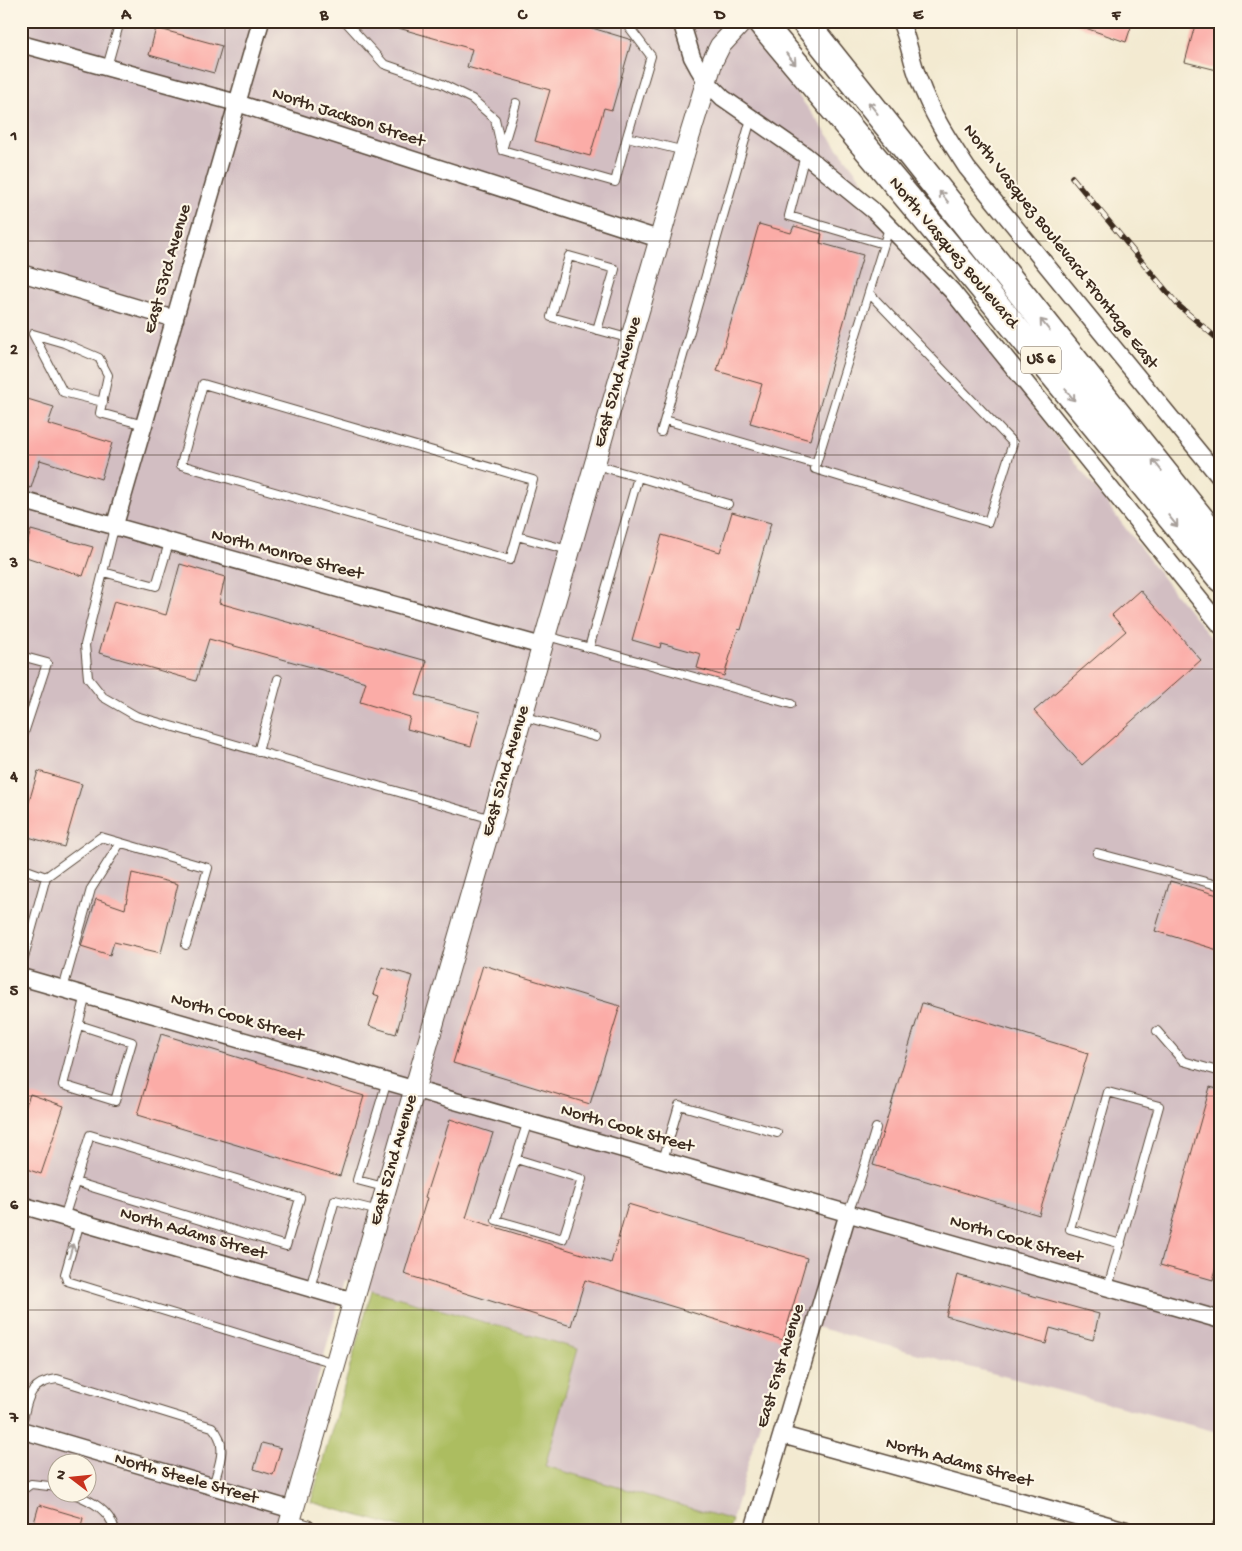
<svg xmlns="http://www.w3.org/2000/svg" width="1242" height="1551" viewBox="0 0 1242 1551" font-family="'Gochi Hand',sans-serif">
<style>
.industrial{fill:#d2bec2;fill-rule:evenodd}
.green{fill:#acbd60;stroke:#74743f}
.building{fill:#fbaca7}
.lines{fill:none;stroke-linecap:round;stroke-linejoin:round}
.service-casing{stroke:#574739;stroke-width:10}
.minor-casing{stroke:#574739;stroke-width:19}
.tertiary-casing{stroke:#574739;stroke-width:22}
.trunk-casing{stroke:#574739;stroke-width:29}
.service{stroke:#fff;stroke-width:8}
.minor{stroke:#fff;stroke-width:16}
.tertiary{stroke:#fff;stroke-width:20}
.trunk{stroke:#fff;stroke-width:26}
.rail-casing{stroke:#3b2a1e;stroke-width:5.5}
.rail{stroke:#fcf5e5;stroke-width:4;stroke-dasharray:11;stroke-linecap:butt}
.oneway{stroke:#a79f9a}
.grid{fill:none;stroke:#3b2a1e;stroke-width:1;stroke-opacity:0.55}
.labels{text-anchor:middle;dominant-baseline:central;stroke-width:4.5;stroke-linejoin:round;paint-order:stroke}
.shield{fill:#fcf5e5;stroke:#75675a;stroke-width:1}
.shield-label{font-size:16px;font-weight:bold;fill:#3b2a1e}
.street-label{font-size:18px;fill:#3b2a1e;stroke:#fcf5e5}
.neatline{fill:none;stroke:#3b2a1e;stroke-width:2}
.grid-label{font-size:16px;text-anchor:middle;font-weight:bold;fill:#3b2a1e}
</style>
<rect width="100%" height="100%" fill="#fcf5e5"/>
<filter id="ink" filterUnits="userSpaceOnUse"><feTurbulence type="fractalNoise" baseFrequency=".02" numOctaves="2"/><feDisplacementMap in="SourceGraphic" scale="10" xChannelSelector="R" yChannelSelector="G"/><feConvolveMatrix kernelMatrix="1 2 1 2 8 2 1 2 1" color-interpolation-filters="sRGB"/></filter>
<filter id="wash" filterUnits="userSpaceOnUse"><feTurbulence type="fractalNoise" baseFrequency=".0096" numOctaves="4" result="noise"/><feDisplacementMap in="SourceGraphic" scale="20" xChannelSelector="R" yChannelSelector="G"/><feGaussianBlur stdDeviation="1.12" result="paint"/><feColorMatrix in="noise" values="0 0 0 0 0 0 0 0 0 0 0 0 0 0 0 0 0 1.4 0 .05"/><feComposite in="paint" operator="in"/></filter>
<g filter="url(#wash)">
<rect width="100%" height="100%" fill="#f3ead1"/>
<path class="industrial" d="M21,21H742L1176,595L1221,649V1433L789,1320L732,1520L545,1466L578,1349L372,1290L345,1280L276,1530H21ZM58,1464H88V1494H58Z"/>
<path class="green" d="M372,1290L578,1349L545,1466L732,1520L729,1530H409L311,1502Z"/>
<g id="blocks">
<path class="building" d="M389,21H569L632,40L612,110L604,108L590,156L535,141L550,90L467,67L472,49L388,25Z
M1071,21H1133L1126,42L1071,23Z
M1195,25L1221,31V71L1185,62Z
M156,28L222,46L214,73L149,55Z
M759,224L791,233L794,226L822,234L820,243L863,255L810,440L750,423L762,384L717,371Z
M21,397L54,407L48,424L112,443L101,479L40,460L31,488L21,485Z
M732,512L771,523L741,630L738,629L724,676L697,668L701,654L661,643L660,648L632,640L662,535L720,552Z
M31,530L93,547L83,576L23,556Z
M180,564L225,577L219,603L427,661L416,695L480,712L471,746L407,729L410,717L360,702L366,682L209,639L196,681L99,653L114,601L166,615Z
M1140,590L1201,660L1082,765L1034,711L1126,631L1112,615Z
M38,771L82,784L64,847L21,835V829Z
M132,873L178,884L161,953L114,942L110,955L81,946L96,899L125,909Z
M1170,881L1221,896V951L1155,931Z
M483,965L620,1006L590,1104L453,1063Z
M382,967L413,976L396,1034L369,1026L379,996L373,994Z
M922,1003L1088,1053L1039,1215L873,1165Z
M161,1034L364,1096L340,1176L137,1115Z
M1210,1087L1221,1090V1252L1213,1280L1160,1265Z
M30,1094L64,1106L41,1174L21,1167V1120Z
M450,1119L493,1133L466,1218L611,1263L628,1204L807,1258L783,1340L585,1280L571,1326L404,1274L427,1198L425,1197Z
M957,1275L1099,1314L1093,1340L1050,1328L1046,1344L946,1316Z
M262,1443L281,1448L273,1475L254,1469Z
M39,1505L83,1518L80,1530H32Z"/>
</g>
</g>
<g filter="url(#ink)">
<use href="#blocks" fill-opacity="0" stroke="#574739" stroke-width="1"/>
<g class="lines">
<defs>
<path id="service" d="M345,21L384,64L442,84L472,99L495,119L502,150
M621,21L626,23L651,56L627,137L685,151
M107,67L120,21
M516,103L502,150L615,182L627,137
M805,155L789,216L884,244
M869,293L1013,443L988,522L815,469L816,464L884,244L889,228
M597,330L615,269L569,256L551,317L631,339
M103,402L63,392L33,334L64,343L99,358L108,375L100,413L144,425
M665,420L816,464
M661,432L751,119
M596,465L638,477
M114,528L85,645L88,678L103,697L136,716L492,819
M517,536L533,480L203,384L181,465L510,560L517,536L568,550
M103,572L156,586L169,543
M547,636L791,704
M589,648L638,477L728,504
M21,656L47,663L21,742
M522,716L596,737
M258,752L278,679
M1097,853L1221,886
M21,868L46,877
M21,968L46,877L101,837L208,868L186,945
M63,989L91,889L120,843
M79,1025L132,1042L115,1101L63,1085L86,995
M1157,1031L1183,1061L1221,1072
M516,1159L582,1179L563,1239L496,1220L528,1121
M663,1160L679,1105L777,1133
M384,1187L357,1180L387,1081
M848,1213L860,1181L876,1128
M64,1218L90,1135L300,1198L286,1246L75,1182
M80,1222L65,1274L67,1281L334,1363
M1108,1287L1159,1106L1108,1092L1070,1229L1121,1244
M310,1288L335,1200L379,1211
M21,1427C28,1401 26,1383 57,1379L212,1427C229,1444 219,1465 213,1486
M21,1491L31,1484L58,1487
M74,1494C92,1501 109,1510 115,1530"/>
<path id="minor" d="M681,21L692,57L698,68L706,81L723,98L805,155L875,212L952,291L1221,626
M900,21C909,40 911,61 919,80C931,113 948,139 967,168L1221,479
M21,44L237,103L659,239
M21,273L175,319
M21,500L542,646
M114,528L261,21
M21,977L1221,1320
M21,1205L354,1301
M21,1430L293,1510
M782,1435L1126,1530
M753,1530L848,1213
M1220,1530L1221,1528"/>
<path id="tertiary" d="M306,1530L289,1525L685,151L713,60L720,46L743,21"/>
<path id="trunk" d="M760,21L944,241L1221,579
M804,21L1221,544"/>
</defs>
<use href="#service" class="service-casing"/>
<use href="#minor" class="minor-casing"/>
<use href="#tertiary" class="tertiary-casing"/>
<use href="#trunk" class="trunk-casing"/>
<use href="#service" class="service"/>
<use href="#minor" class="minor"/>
<use href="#tertiary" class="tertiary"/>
<use href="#trunk" class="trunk"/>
<defs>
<path id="rail" d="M1072,177L1178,305L1221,342"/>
</defs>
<use href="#rail" class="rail-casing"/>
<use href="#rail" class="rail"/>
</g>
<defs><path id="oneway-shaft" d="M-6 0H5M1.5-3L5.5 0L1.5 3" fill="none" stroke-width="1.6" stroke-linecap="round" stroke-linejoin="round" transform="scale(1.25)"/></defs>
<g class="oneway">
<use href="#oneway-shaft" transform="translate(791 59) rotate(50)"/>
<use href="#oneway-shaft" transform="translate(873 108) rotate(-128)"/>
<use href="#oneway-shaft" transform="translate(944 197) rotate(-129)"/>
<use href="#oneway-shaft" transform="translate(1045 325) rotate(-129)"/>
<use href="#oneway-shaft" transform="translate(1070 395) rotate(51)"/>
<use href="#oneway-shaft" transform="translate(1157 465) rotate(-129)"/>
<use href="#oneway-shaft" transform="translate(1173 521) rotate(51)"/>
<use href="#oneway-shaft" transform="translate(71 1251) rotate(-74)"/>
</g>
</g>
<path class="grid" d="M225,21V1530M423,21V1530M621,21V1530M819,21V1530M1017,21V1530M21,241H1221M21,455H1221M21,669H1221M21,882H1221M21,1096H1221M21,1310H1221"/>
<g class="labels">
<rect class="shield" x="1021" y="346.5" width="40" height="27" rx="4"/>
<g class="shield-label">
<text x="1041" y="360">US 6</text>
</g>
<g class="street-label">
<text transform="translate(348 118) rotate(18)">North Jackson Street</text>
<text transform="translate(1060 247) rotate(52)">North Vasquez Boulevard Frontage East</text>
<text transform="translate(953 253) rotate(50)">North Vasquez Boulevard</text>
<text transform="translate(168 269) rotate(-74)">East 53rd Avenue</text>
<text transform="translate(618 382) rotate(-74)">East 52nd Avenue</text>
<text transform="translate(287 555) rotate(15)">North Monroe Street</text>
<text transform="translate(506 771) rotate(-74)">East 52nd Avenue</text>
<text transform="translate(237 1018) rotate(16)">North Cook Street</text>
<text transform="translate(627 1129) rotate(16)">North Cook Street</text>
<text transform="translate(394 1160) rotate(-74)">East 52nd Avenue</text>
<text transform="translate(193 1234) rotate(16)">North Adams Street</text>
<text transform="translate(1016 1240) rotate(16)">North Cook Street</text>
<text transform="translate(781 1366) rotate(-73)">East 51st Avenue</text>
<text transform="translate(959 1463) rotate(15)">North Adams Street</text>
<text transform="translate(186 1479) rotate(16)">North Steele Street</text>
</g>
</g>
<rect width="1242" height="1551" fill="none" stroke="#fcf5e5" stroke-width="55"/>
<g transform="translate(72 1478) rotate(286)"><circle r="24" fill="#fcf5e5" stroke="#afa495"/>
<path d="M0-4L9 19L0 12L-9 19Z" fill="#c8321e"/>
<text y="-8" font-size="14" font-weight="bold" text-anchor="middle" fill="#3b2a1e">N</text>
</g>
<rect x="28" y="28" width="1186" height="1496" class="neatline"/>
<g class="grid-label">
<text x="126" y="19">A</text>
<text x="324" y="19">B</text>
<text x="522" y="19">C</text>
<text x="720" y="19">D</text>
<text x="918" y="19">E</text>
<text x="1116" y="19">F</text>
<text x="14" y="140">1</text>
<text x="14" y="354">2</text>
<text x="14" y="567">3</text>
<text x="14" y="781">4</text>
<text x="14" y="995">5</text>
<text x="14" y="1209">6</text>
<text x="14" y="1422">7</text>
</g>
</svg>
